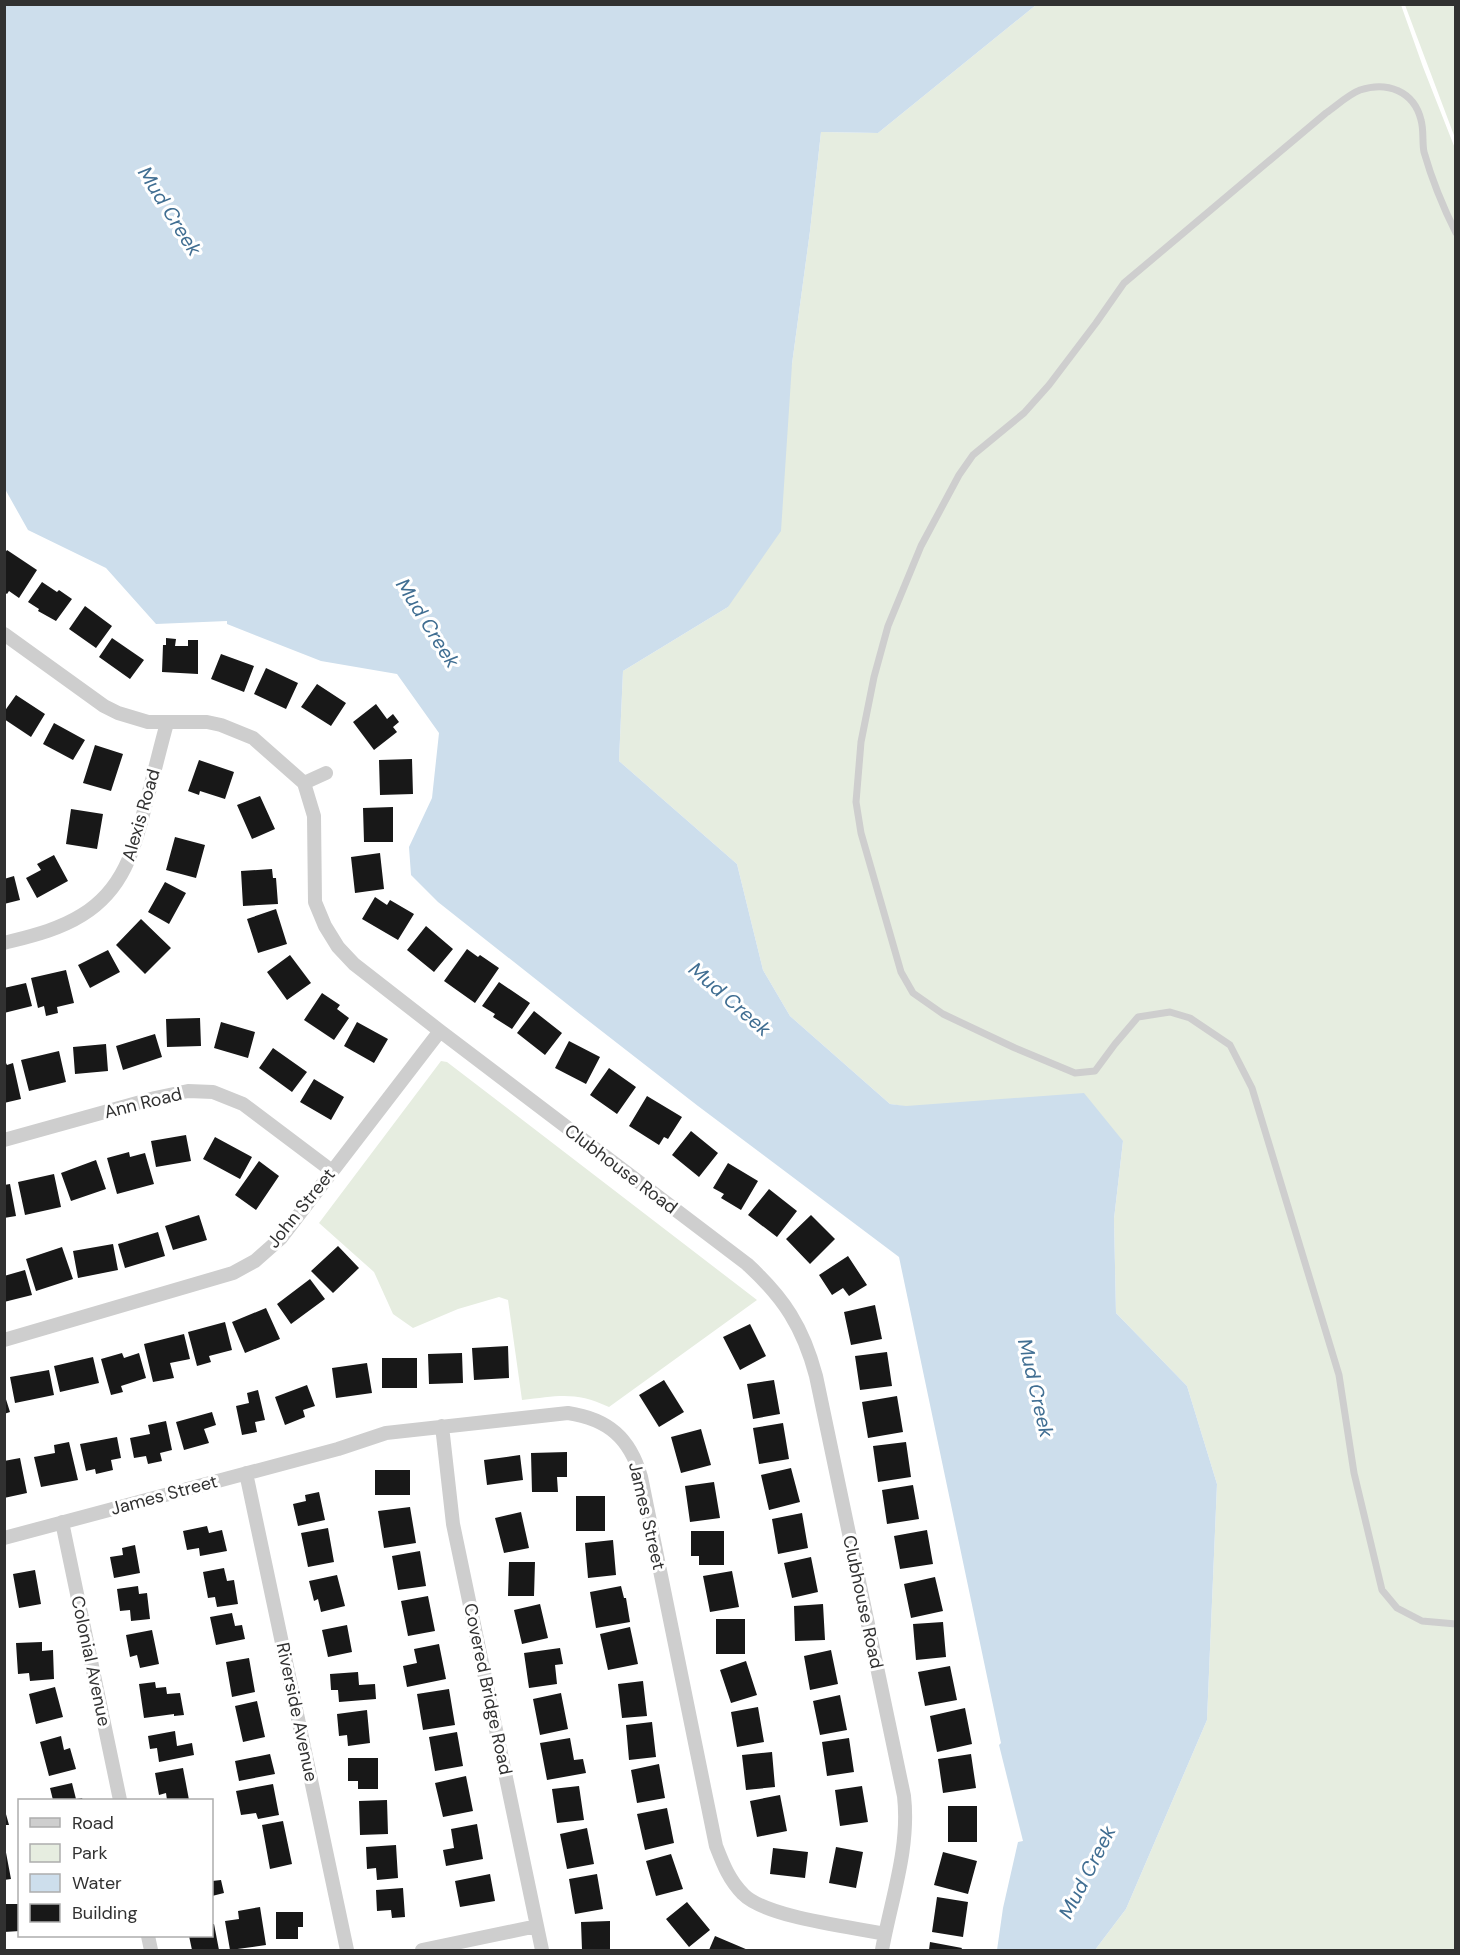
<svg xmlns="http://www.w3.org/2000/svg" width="1460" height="1955" viewBox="0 0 1460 1955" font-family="'DM Sans',sans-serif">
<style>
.green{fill:#e6ede0}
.water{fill:#cddeec}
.building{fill:#181818}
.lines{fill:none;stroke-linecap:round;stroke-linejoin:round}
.lane{stroke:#cecece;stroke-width:7}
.street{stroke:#cecece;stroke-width:14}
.labels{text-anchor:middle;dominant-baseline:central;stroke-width:6;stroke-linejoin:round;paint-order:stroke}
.street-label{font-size:18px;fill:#313131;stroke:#fff}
.water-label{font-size:20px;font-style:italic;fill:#406e92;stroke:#fff}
</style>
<rect width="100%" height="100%" fill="#fff"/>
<path class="green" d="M1036,5H1401L1423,67L1456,151L1455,1950H1095L1126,1909L1207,1720L1217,1484L1187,1386L1116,1313L1114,1219L1123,1141L890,1104L790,1016L763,970L737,864L619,761L623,671L728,607L792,364L810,231L821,132L878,133Z
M1405,5H1455V138Z
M441,1061L447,1062L757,1300L609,1407C575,1391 558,1396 522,1400L508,1300L499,1297L458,1309L413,1328L393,1314L374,1272L319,1223Z"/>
<path class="water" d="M4,5H1036L878,133L821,132L810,231L792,364L781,531L728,607L623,671L619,761L737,864L763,970L790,1016L890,1104L906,1106L1084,1093L1123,1141L1114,1219L1116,1313L1187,1386L1217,1484L1207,1720L1126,1909L1095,1950H997L1003,1908L1018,1842L1023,1841L999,1745L1001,1743L899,1257L698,1106L581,1015L438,902L411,875L409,847L432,798L439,733L397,674L321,661L227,624V621L156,624L106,568L28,530L5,489Z"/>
<path class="building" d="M7,550L37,570L19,598L9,591L7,594L4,592V554Z
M42,582L57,592L59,590L72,599L56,621L38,611L39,609L28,602Z
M85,606L112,626L96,648L69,629Z
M112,638L144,660L130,679L99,657Z
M166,638L176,639L175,646H188V640H198V674L162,672L163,645H166Z
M221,654L254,666L244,692L211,679Z
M266,668L298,683L286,709L254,694Z
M317,684L346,703L331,726L301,707Z
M16,695L45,714L31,737L4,719V712Z
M376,704L387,719L393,714L399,722L393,727L397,732L374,750L353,722Z
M54,723L85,740L73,760L43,744Z
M95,745L123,754L111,791L83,783Z
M412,759L413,794L380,795L379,760Z
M199,760L234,772L225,799L200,791L199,795L188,791Z
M260,796L275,829L252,839L237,805Z
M393,807V842H364L363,808Z
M71,809L103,814L97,849L66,844Z
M175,837L205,845L196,878L166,870Z
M380,853L384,889L355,893L351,857Z
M54,855L68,881L37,898L26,878L41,870L37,864Z
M272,869L273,878H276L278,904L243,906L241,871Z
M14,876L20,900L4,904V879Z
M165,882L186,893L169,924L148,912Z
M375,897L387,905L390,900L414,914L398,940L362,919Z
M276,909L287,944L258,953L247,919Z
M141,919L171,948L145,974L116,945Z
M426,926L453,949L434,972L407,950Z
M467,949L478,957L480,955L499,968L475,1003L444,981Z
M108,950L120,972L90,988L78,965Z
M290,955L311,983L287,1000L267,972Z
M66,970L74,1003L57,1007L58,1013L46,1016L44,1006L38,1008L31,978Z
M499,982L530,1003L512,1029L493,1017L495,1014L482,1006Z
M26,983L32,1006L4,1013V988Z
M322,993L340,1005L337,1009L349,1018L334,1040L304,1020Z
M534,1011L562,1033L545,1055L517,1033Z
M200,1018L201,1046L167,1047L166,1019Z
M221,1022L255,1032L248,1058L214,1048Z
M357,1022L388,1039L374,1063L344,1046Z
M155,1034L162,1057L123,1070L116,1046Z
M569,1041L600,1057L586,1084L555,1068Z
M106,1044L108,1071L75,1074L73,1047Z
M273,1048L307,1072L292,1092L259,1068Z
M59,1051L66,1082L29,1091L21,1060Z
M4,1059L7,1065L13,1063L21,1099L4,1103Z
M609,1068L636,1087L617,1114L590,1095Z
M314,1079L344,1097L331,1120L300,1102Z
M647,1096L682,1117L668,1139L664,1137L659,1145L629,1126Z
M691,1131L718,1153L699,1177L672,1155Z
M186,1135L191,1161L156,1167L151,1141Z
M215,1137L252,1157L240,1179L203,1159Z
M129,1152L130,1157L145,1153L154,1184L117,1194L107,1158Z
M96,1160L106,1189L71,1201L61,1173Z
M259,1161L279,1176L256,1210L235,1195Z
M728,1163L758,1181L741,1210L721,1198L724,1194L713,1188Z
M54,1174L61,1207L25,1215L18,1182Z
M10,1184L16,1216L4,1218V1185Z
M769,1189L797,1211L777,1237L748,1215Z
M199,1215L207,1240L173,1250L165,1226Z
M811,1215L835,1239L810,1264L786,1239Z
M158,1232L165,1256L125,1268L118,1244Z
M113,1244L118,1270L78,1278L73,1251Z
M338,1246L359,1268L333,1293L311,1271Z
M62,1247L73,1279L36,1291L26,1259Z
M848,1256L867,1285L849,1296L843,1288L832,1295L819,1275Z
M25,1270L32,1295L4,1302V1276Z
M310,1279L325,1299L291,1324L277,1304Z
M875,1305L882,1339L851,1345L844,1312Z
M266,1308L280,1339L245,1353L232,1322Z
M225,1322L232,1350L209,1356L211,1362L197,1366L188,1332Z
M750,1324L766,1356L740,1370L723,1337Z
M184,1334L190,1359L170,1363L174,1378L153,1382L144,1344Z
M508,1346L509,1378L474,1380L472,1348Z
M887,1352L892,1386L860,1390L855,1356Z
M122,1353L124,1358L139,1353L146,1378L121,1386L123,1392L111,1395L101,1359Z
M462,1353L463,1383L429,1384L428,1354Z
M93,1357L99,1383L60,1392L54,1366Z
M382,1358H417V1388H382Z
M367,1363L372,1393L336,1398L332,1368Z
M49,1370L54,1395L15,1403L10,1377Z
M664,1380L684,1412L659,1427L639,1395Z
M774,1380L780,1414L753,1419L747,1384Z
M307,1385L315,1406L303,1410L305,1417L285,1425L275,1397Z
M258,1390L265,1420L255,1422L257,1432L242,1435L236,1406L249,1403L247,1393Z
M4,1393L10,1412L4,1414Z
M897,1396L903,1432L868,1438L862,1402Z
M212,1412L216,1425L204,1429L209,1443L184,1450L176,1422Z
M166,1421L172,1450L160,1453L162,1461L148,1464L146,1456L134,1458L130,1438L150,1434L148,1425Z
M783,1423L789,1459L759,1464L753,1428Z
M701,1429L711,1465L681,1473L671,1437Z
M117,1437L121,1458L111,1460L113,1470L96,1474L95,1469L86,1471L80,1444Z
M69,1442L78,1480L41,1487L34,1457L55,1453L54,1445Z
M906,1442L911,1477L878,1482L873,1446Z
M567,1452V1477H557L558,1492H532L531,1453Z
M520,1455L523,1480L487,1485L484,1460Z
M20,1458L27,1493L4,1498V1461Z
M791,1468L800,1502L769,1510L761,1475Z
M375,1470H410V1495H375Z
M714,1482L720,1518L690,1522L685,1486Z
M913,1485L919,1519L887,1524L882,1490Z
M319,1492L325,1520L298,1526L293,1504L306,1501L305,1495Z
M576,1496H605V1531H576Z
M410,1507L416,1543L384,1548L378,1511Z
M521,1512L529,1548L504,1553L495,1518Z
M802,1513L808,1548L778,1554L772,1519Z
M207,1526L209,1533L222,1530L227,1551L200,1556L199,1548L187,1550L183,1531Z
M328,1528L334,1562L308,1567L301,1533Z
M927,1530L933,1564L900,1569L894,1536Z
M691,1531H724V1565H699V1556H691Z
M613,1540L616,1575L588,1578L585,1543Z
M135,1545L140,1573L114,1578L110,1557L123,1555L122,1548Z
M420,1551L426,1586L398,1590L392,1556Z
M811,1557L818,1592L792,1598L784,1563Z
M509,1562H535L534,1596H508Z
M224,1568L227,1581L234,1580L238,1604L217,1607L215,1597L208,1598L203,1572Z
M35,1570L41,1604L19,1608L13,1574Z
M732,1571L739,1607L710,1612L703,1576Z
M337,1575L345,1606L321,1612L318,1599L314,1601L309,1581Z
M935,1577L943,1611L911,1618L904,1584Z
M138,1586L139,1594L147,1593L150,1619L131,1621L130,1610L120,1611L117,1589Z
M621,1586L624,1598H626L630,1622L596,1628L590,1592Z
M428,1596L435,1631L408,1636L401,1601Z
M540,1604L548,1638L522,1644L514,1610Z
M823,1604L825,1640L795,1641L794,1606Z
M232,1613L235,1626L242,1625L245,1639L216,1645L210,1617Z
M716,1619H745V1654H716Z
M943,1622L946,1657L916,1660L913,1624Z
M347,1625L352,1652L328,1657L322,1630Z
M630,1627L638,1664L608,1670L600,1634Z
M152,1630L159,1664L140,1668L137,1655L130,1657L126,1635Z
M42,1642V1651L53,1650L54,1679L30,1681L29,1673L18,1674L16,1643Z
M439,1644L446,1679L407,1687L403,1666L417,1663L414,1649Z
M560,1648L563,1664L555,1665L557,1684L529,1688L524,1653Z
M831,1650L838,1684L810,1690L804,1656Z
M249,1658L255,1692L232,1697L226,1662Z
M746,1661L757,1695L731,1703L720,1670Z
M950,1666L957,1700L925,1706L918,1672Z
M358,1672L359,1685L375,1684L376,1699L339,1702L338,1690H331L330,1674Z
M643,1681L647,1716L622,1718L618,1684Z
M155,1682L156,1688L166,1687L167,1694L180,1693L184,1715L174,1716V1714L144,1718L139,1684Z
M55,1687L63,1717L36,1724L29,1694Z
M449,1689L455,1725L423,1730L417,1694Z
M561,1693L568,1729L540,1735L533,1699Z
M840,1695L847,1730L820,1735L813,1701Z
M257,1701L265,1737L243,1742L235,1706Z
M758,1707L764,1742L737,1747L731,1712Z
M965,1708L972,1744L937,1752L930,1716Z
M367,1710L370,1743L348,1746L347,1735L339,1736L337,1714Z
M652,1722L656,1757L629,1760L626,1725Z
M175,1731L177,1746L192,1743L194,1755L159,1762L157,1748L150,1749L148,1736Z
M457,1732L463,1766L435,1771L429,1737Z
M61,1736L64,1750L70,1748L76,1769L49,1776L40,1742Z
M570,1738L574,1760L583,1759L586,1773L547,1780L540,1743Z
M849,1738L854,1772L827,1776L822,1742Z
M772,1752L775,1787L746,1790L742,1755Z
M270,1754L275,1774L239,1781L235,1761Z
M971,1754L976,1788L943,1793L938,1759Z
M348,1758H378V1789H358V1781H348Z
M659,1764L665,1798L637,1803L631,1770Z
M183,1768L189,1800H167L166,1793L159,1795L155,1773Z
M466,1776L473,1811L443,1817L435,1783Z
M72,1783L76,1799L82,1798L83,1800H53L50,1788Z
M273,1784L279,1815L258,1819L256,1813L241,1815L236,1791Z
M579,1786L584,1820L557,1823L552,1789Z
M862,1786L868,1822L840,1826L835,1790Z
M780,1795L787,1831L757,1837L750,1801Z
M387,1800L388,1834L360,1835L359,1801Z
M948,1806H977V1842H948Z
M4,1807L9,1825H4Z
M667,1808L674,1843L645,1850L637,1814Z
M283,1821L292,1864L270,1869L262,1825Z
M477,1824L483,1859L446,1866L443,1850L454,1848L451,1829Z
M587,1828L594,1864L567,1869L560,1834Z
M4,1842L11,1879L4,1880Z
M396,1845L398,1878L377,1880L376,1868L367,1869L366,1847Z
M836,1847L863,1852L856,1888L829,1883Z
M773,1848L808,1852L805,1878L770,1874Z
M943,1852L977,1861L968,1894L934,1885Z
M671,1854L683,1889L656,1896L646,1861Z
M490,1874L495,1901L460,1907L455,1881Z
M597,1874L603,1909L575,1914L569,1879Z
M221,1880L224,1893L212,1896V1881Z
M403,1888L405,1917L392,1918L391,1910L377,1911L376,1890Z
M937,1897L968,1902L963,1937L932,1932Z
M687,1902L710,1930L689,1947L666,1919Z
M4,1904H20V1931L4,1932Z
M260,1907L266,1945L230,1950L225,1921L239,1919L238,1911Z
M276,1912H303V1927H298V1939H276Z
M610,1921V1950H582L581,1922Z
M212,1924H214L219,1950H192L189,1936H212Z
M715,1936L748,1950H709Z
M930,1942L962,1948L961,1950H929Z"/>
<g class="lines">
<path class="lane" d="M1456,233C1443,207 1432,180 1424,152C1422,142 1424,130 1421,120C1414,91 1387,81 1360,90C1349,94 1336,106 1326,113L1124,283L1096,323L1049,385L1024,413L973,455L959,475L921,546L888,626L874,677L861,742L856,802L861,833L901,972L913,993L943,1014L1015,1048L1075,1073L1095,1071L1115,1044L1138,1017L1170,1012L1190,1018L1230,1045L1252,1088L1339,1375L1354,1473L1382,1590L1397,1608L1422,1621L1456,1624"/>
<path class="street" d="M4,634L104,706L118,713L148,722H207L221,725L253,738L304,783L314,816L315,902L325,926L338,947L354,964L440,1031L747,1264C784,1298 803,1327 816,1376L904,1796C910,1848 891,1900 882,1950
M304,783L326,773
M4,943C31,936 58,930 82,915C126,888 135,845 147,799C154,774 160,748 167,723
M4,1140L155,1098L188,1091L213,1092L243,1104L332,1171
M4,1340L233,1273L255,1261L281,1238L440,1031
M442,1426L453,1524L542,1950
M246,1473L347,1950
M62,1522L120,1800
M4,1538L338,1449L386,1433L568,1413C608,1419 630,1438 641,1477L716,1846C723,1864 729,1880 743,1894C765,1917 851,1927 885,1934
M148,1936L151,1950
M422,1950L537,1926"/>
</g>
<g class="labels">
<g class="street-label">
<text transform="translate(141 815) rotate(-74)">Alexis Road</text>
<text transform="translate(143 1103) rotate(-14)">Ann Road</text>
<text transform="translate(621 1169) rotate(37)">Clubhouse Road</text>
<text transform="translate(301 1208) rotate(-51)">John Street</text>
<text transform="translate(164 1495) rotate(-15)">James Street</text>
<text transform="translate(647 1516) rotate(77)">James Street</text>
<text transform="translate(863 1602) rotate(78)">Clubhouse Road</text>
<text transform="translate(91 1661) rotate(78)">Colonial Avenue</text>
<text transform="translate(488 1689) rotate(78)">Covered Bridge Road</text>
<text transform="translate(297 1712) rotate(78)">Riverside Avenue</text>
</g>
<g class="water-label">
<text transform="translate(170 211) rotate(58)">Mud Creek</text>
<text transform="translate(428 623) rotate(58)">Mud Creek</text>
<text transform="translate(730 999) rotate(41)">Mud Creek</text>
<text transform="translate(1036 1388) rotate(77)">Mud Creek</text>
<text transform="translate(1087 1872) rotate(-63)">Mud Creek</text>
</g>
</g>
<rect width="1460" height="1955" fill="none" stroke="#313131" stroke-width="12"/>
<rect x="18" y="1799" width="195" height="138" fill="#ffffff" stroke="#adadad" stroke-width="1.5"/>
<rect x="30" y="1818" width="30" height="9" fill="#cecece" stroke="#adadad" stroke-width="1.5"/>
<text x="72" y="1829" font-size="18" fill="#313131">Road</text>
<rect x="30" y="1844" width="30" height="18" fill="#e6ede0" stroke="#adadad" stroke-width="1.5"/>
<text x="72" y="1859" font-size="18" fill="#313131">Park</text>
<rect x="30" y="1874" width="30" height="18" fill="#cddeec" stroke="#adadad" stroke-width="1.5"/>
<text x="72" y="1889" font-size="18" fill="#313131">Water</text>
<rect x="30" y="1904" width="30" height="18" fill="#181818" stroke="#adadad" stroke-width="1.5"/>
<text x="72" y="1919" font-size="18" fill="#313131">Building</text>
</svg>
